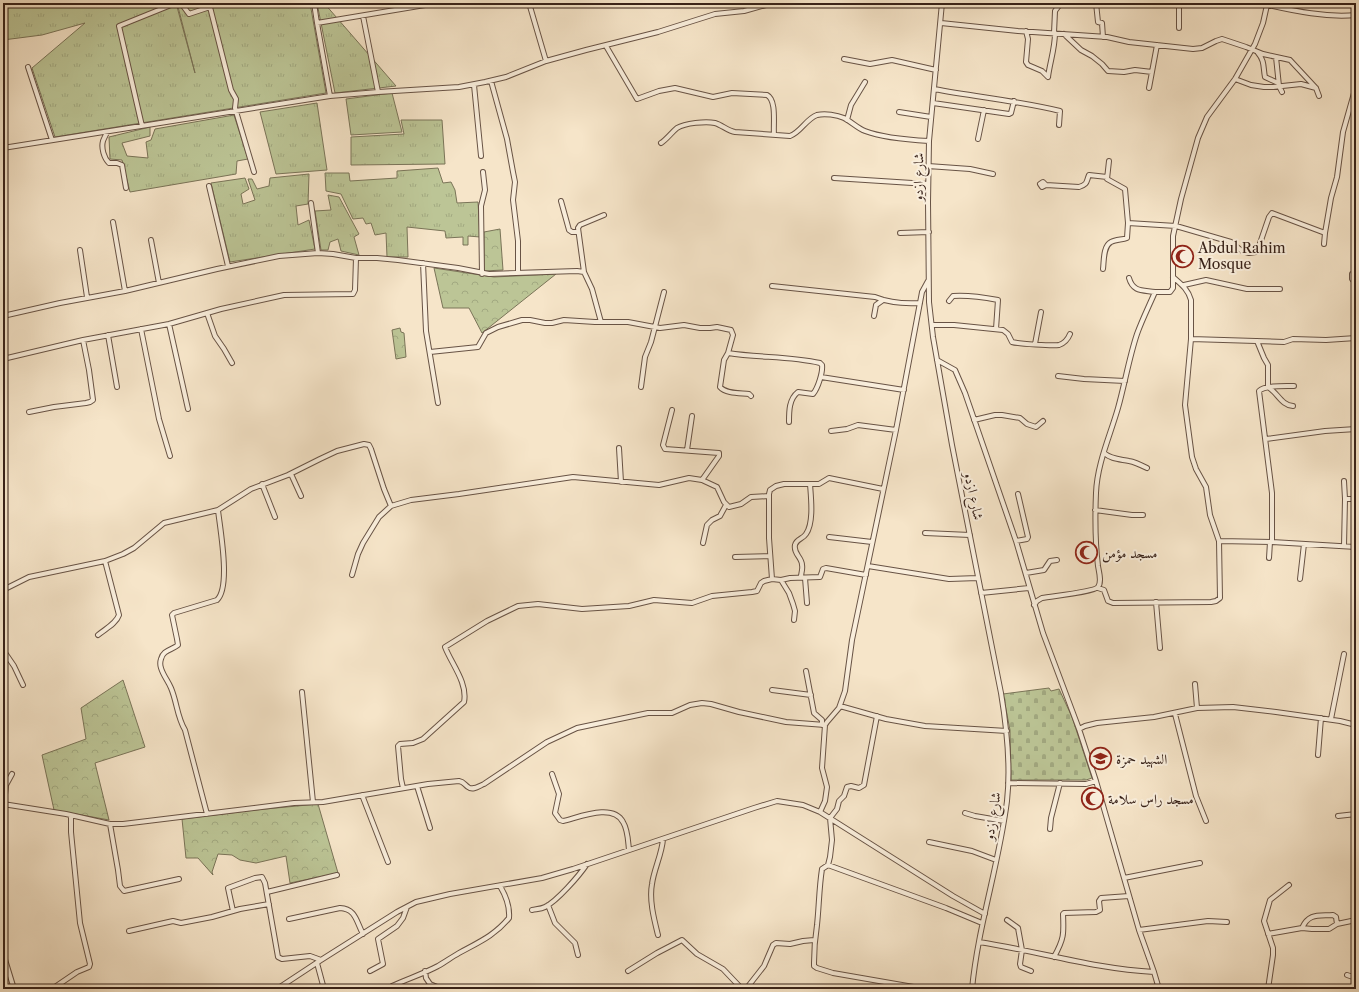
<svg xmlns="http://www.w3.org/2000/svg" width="1359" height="992" viewBox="0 0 1359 992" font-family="'Libre Caslon Text',Amiri,serif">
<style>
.grass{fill:url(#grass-tufts);stroke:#7a7458}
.forest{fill:url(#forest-crowns);stroke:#7a7458}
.cemetery{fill:url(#cemetery-stones);stroke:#7a7458}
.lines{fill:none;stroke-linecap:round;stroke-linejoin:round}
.minor-casing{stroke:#685345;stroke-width:6}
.minor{stroke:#f9eedc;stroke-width:4}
.labels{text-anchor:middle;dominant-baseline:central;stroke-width:4;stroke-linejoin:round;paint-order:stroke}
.street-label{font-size:14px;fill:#382219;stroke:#f9eedc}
.poi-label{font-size:14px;fill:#382219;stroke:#f9eedc;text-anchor:start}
</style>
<defs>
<pattern id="grass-tufts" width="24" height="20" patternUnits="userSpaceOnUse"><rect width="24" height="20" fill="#bcc596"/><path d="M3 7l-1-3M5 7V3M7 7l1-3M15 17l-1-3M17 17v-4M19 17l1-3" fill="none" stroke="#a2a981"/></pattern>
<pattern id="forest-crowns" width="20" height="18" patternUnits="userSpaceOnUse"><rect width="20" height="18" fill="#bcc596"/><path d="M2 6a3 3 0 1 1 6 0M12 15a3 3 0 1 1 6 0" fill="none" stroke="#a2a981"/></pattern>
<pattern id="cemetery-stones" width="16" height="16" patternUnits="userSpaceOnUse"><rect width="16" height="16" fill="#bcc596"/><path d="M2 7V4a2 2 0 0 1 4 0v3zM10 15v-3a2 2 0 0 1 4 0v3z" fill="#a2a981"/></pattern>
</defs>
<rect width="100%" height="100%" fill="#f6e5c9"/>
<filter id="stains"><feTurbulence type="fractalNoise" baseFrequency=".005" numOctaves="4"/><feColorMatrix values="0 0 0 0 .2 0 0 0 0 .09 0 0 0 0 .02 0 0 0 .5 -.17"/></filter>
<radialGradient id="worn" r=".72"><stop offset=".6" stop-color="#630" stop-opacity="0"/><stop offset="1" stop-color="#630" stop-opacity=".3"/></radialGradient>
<path class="grass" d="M3,3H176L195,73L177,3H310L326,93L55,137L32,68L85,23L42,35L3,40Z
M317,3H324L396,86L335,93Z
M392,93L402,132L351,135L346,99Z
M317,103L327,170L276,174L260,112Z
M234,115L248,159L237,161L236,174L130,192L122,160L110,159L109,137L150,127V136L122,143L127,156L148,158L146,142L151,140L155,129Z
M401,120H442L445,164L351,165V137L404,134Z
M438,168L443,183L451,182L455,190L457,203L478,202L480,237L468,236V245H463V237L446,238L445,231L407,227L408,257H387L386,233L375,235L371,223L366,224L363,218L353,219L341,194L326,191L325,173H349L350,181L397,178V171Z
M309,174L308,204L296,206L298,225L309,220L315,249L230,262L211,183L245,178L249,189L241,194L243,204L255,200L248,179H252L257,189L269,186L270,178Z
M328,195L339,197L359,234L354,237L359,255L341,251L338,239L330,242L328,250H321L315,211L331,210Z"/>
<path class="forest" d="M500,229L503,270L484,271V232Z
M434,268L494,277L556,274L482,333L469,308H443Z
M400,328L401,332L404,333L406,357L396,359L392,330Z
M123,680L145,747L95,763L109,820L54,810L42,755L86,739L81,708Z
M318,804L338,873L290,883L286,856L256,863L240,860L232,855L218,854L212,872L213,875L198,858H186L182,819L255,810Z"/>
<path class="cemetery" d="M1049,688L1051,691L1059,689L1072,717L1092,778L1086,780H1011L1010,730L1003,694Z"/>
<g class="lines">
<defs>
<path id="minor" d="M181,3L189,14L210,7L231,90L236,99L235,108L254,172
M314,3L317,23
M529,3L546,61
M942,3L929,141L928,202L929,302L933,337L952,445L1001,693C1007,729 1011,765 1007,801C999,865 978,926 972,989
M1096,3L1098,22L1102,23L1103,37
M1259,3C1291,10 1323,18 1356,15
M363,16L378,92
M941,23L1018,31L1107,37L1129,42L1193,49L1202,48L1216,41L1222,39L1246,47L1263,54L1290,60L1316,88L1319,96
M1179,28V3
M1026,31L1028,39L1026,62L1028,65L1042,71L1048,77
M1054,33L1055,11L1061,3
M1064,34L1081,50L1092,56L1102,64L1108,71L1124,72L1135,70L1152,72
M606,46L637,99L659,91L675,88L713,97L732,93L767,95C777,100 773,125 774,135
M1258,53C1265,61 1263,68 1265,77L1278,83
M1276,57L1279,86L1282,92
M844,59L870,64L892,60L936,70
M28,67L52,140
M1048,77C1050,62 1055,48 1055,33
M1235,79L1251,85L1264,87H1273L1301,84L1316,88
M491,81L507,139L513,172L515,182L513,200L518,241V273
M474,85L481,156
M1149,88L1157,45
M934,89C976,97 1019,101 1060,111L1059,125
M330,96L317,23L437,3
M933,103L1009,114L1011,113L1014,101
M899,112L931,117
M847,120L851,105L865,82
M142,126L119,26L176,3
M107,132C106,135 104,138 103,141C101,148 104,158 109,163H117L122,165L126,188
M978,139L984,110
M661,143C667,139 671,133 677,128C685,123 706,121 715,123C722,125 728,131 735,132L790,136C801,132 806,119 817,115C825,113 837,115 844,118C852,122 857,128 865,131C883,138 911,140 929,141
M3,148L330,96L378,92L459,87L485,82L506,77L546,61L586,50L658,32L715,14L744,11L773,3
M1109,161L1107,179L1125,189L1128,223L1176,226L1231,242L1242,251L1249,253L1256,252L1258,249L1269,217L1272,213L1325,233L1331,198L1337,177L1343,132L1356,86
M928,166L970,169L993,174
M834,178L928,184
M1046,185L1043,182L1040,184L1042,187L1046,185L1079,187C1088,184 1086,182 1089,175L1107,177
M209,186L228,266
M561,201L569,230L572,232H578
M311,203L318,253
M113,222L125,291
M900,233L929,232
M151,240L159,283
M1324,244L1325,233
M80,250L87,297
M423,263L426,331L438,403
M1103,269C1104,261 1103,246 1111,242C1116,239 1122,240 1127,238L1128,223
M584,272L578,228L580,225L604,215
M482,274L481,206L485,190L483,172
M1352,274V279L1356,284
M1129,278C1133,292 1142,290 1155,292
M1184,285L1206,280L1247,289H1280
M772,286L875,297C890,303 904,304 920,303
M949,301L953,296C968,295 982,297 998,300L996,329
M207,313L215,336L224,349L232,363
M3,316L60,303L125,291L217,269L279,256L318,253L333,254L356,258H377L398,260L458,268L489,274L577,271L584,272L592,289L601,322H628L660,328L684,325L700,328H710L717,327L731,330L733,335L728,353C759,358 790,356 820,363L822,365C823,372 818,388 813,394L798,392C789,399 789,411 789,422
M874,316L876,305L883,300
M169,324L188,409
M932,325H954L1003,330L1008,334L1012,342C1019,344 1053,346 1059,345C1065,343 1068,339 1070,334
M141,329L159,419L170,456
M108,335L117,387
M1191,339L1284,342L1293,339L1326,340L1356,338
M1257,341L1264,358L1268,365V387
M1035,344L1041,312
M430,352L478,347L486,333L498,327L522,320H530L545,323H552L564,320L595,322H601
M728,353L724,360L720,387C726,394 740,393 749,394L751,396
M3,359L83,340L169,324L221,309L284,295L353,294L355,290L356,258
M937,360L955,370L965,393L1016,541L1043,633L1079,729L1096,781L1139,930L1154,972L1159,989
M1058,376L1084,379L1125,381
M821,377L904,390
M641,387L645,357L651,342L664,292
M1268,387C1278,393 1281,405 1293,406
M672,410L663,445L665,449L719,453V456L702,480
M29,412L54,407L86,403L90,402L93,400L89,370L83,340
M974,420L995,415H1002L1020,418L1027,424L1036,427L1043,421
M831,431L847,429L858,425L896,430
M1266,439L1325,431L1356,429
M619,448L621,482
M687,450L692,416
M1104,453C1111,459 1119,459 1129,461C1135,462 1141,465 1147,468
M291,474L301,496
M1344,481L1345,499L1344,546
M262,484L275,517
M1345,499H1356
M1095,510L1132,515H1143
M925,533L970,535
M829,537L872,542
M1016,541L1027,539L1028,537L1018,494
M1219,541L1272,542L1356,547
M1272,542V493L1259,391C1265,385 1285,386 1294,386
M703,543L707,525L712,520L720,516L726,505
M735,557L770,556
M1269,558L1270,542
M868,566L949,579L978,578
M1026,573L1044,570L1050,561L1057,560
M352,575L358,554L363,543L379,517L391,506L411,500L459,494L573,477L659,485L689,478L702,480L717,487L724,502L729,507L741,504L751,497L769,496
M801,577C801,573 803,569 802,565C802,557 793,554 795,545C796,539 803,539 806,534C814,523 811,498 810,484
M805,578L807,603
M772,579L769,538V494L770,490L776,486L784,484H819L829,478L883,489
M1300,579L1304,544
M781,580L790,578L820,577L823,569L826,568L866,575
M1098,588L1104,590L1108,601L1113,603L1211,602L1216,601L1220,598L1219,541L1210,515L1206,487L1196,469L1192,457L1185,405L1191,339V300C1188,289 1181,284 1173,277
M3,590L29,577L105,561L123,554L134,548L164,523L218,510L251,489L288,475L320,459L337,451L364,444L369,445L371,449L384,489L391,506
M981,593L1029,588
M1156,602L1160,648
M1034,605L1037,601L1042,598C1052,596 1094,592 1098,587C1102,582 1099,572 1098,566C1095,542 1095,517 1096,493C1097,464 1110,436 1118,408C1125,383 1129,358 1137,334C1142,320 1149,306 1155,292H1170L1173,288V236L1181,199L1198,138L1207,117L1235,79L1255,44L1263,23L1267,5
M98,635C105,629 116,624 119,615L105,561
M3,650L14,666L23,685
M806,671L814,713L822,720V725
M1195,684L1197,708
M772,690L811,695
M302,692L313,802
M840,706L886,719L925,726L1007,731
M1175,714L1196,796L1206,821
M877,716L864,785L859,788L851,786L847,787L844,796L839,801L837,809L830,818L832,840L830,857L828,865L822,869C819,888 819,907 817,925C815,938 814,950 814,963V966L817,968L833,973L925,989
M1331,719L1344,654
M1079,729L1085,726L1097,723L1154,717L1197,708L1233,707L1276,712L1340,721L1356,725
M1318,755L1321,718
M552,774L559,794L555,813L560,820L563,821C580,817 613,803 623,822C628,830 628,841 629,850
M1008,783L1086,784L1096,781
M417,786L430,828
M403,788L401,779L398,746L400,744L413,743L423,739L464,702C468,683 451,663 445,647L487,621L518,606L538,604L582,609L629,606L654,600L692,603L712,596L752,592L757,591L761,583L764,581L772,579L781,580L789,593L793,604L795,611L794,620
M362,795L388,862
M3,804L66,814L110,824H123L294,803L323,802L428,784L459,781C464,782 464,784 468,787C473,791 479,786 484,784L547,742L577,728L648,713H672L690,705L702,703L711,704L739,712L786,722L825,725
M4,804L6,785L12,774
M820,812L825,801L827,787L822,768L825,725L827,722L839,708L845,691L852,640L896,430L922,292L928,281
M965,813L975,816L1004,821
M207,814L185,730C177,717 177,702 171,688C168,681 163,675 161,668C160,665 160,662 161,659C163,650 172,650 178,645L177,639L172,615L174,613L217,600C231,587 220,529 218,510
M1338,816L1356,814
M110,824L118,870L120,886L124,891L179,879
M1050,829L1051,818L1060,783
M929,842L972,851L996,860
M828,865L946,908L982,923
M1124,878L1200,863
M267,892L337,875
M548,905L555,923L575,943L578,955
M532,910C537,909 541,909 545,907C557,901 579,876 587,864
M233,911L228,888L255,878L262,877L265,883L278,957L282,959L310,956L321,960
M289,919L340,908C356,909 356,921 363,934
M1007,920L1018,928L1022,950L1020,964L1021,967L1031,971
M1302,928C1309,913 1318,916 1333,915L1336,917L1337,924
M1139,930L1208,921L1227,922
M129,931L173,921L181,923L212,917L240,909L269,904
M1268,934L1302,928L1312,929H1329L1337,924L1356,920
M658,935C654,919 649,900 652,884C654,869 662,854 663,839
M979,942C1038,951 1094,969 1154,972
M3,953L14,989
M1054,957C1064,939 1064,934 1063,914L1064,913L1096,912L1100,910L1099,901L1101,898L1129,896
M317,963L324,989
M370,971L383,964L378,939L397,926L403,918L407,907
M425,971L426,978L430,984L442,989
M628,971L657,953L682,940L697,954L723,969L742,989
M1347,975L1356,978
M52,989L77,972L89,967L90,964L80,923L71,832V816
M277,989L321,960L397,912L416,902L450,894L542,878L573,869L754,808L777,801L803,805L820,812L953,896L985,914
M391,989L392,986C407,979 423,974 438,966C445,962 452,957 459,953C479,942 494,936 509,918C510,906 506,896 500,886
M746,989L764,966L773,945L776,943L790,944L803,941L814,940
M1268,989L1273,955V948L1264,921L1270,900L1289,885"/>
</defs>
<use href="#minor" class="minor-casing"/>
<use href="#minor" class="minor"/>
</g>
<defs>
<symbol id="mosque-ring" viewBox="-11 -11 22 22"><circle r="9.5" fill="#f9eedc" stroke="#8f2418" stroke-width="1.5"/><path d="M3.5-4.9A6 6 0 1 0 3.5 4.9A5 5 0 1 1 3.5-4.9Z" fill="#8f2418"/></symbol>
<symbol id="school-ring" viewBox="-11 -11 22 22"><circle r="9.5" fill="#f9eedc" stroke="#8f2418" stroke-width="1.5"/><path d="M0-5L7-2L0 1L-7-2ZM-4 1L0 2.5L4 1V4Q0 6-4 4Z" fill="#8f2418"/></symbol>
</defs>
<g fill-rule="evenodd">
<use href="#mosque-ring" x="1170" y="244" width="25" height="25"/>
<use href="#mosque-ring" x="1074" y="540" width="25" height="25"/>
<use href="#school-ring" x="1088" y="746" width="25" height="25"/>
<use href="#mosque-ring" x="1080" y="786" width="25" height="25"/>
</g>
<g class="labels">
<g class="street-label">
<text transform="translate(918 177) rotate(-89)">شارع ازدو</text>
<text transform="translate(974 496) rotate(78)">شارع ازدو</text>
<text transform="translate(992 816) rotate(-81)">شارع ازدو</text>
</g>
<g class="poi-label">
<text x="1198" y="248">Abdul Rahim<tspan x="1198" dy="16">Mosque</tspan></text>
<text x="1102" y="553">مسجد مؤمن</text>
<text x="1116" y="759">الشهيد حمزة</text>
<text x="1108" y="799">مسجد راس سلامة</text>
</g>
</g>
<rect width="1359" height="992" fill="none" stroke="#f6e5c9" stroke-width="16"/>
<rect x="4" y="4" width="1351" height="984" fill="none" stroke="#382219" stroke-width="2"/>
<rect x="8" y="8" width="1343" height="976" fill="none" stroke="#382219"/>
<rect width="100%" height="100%" filter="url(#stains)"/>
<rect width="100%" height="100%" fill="url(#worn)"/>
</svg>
